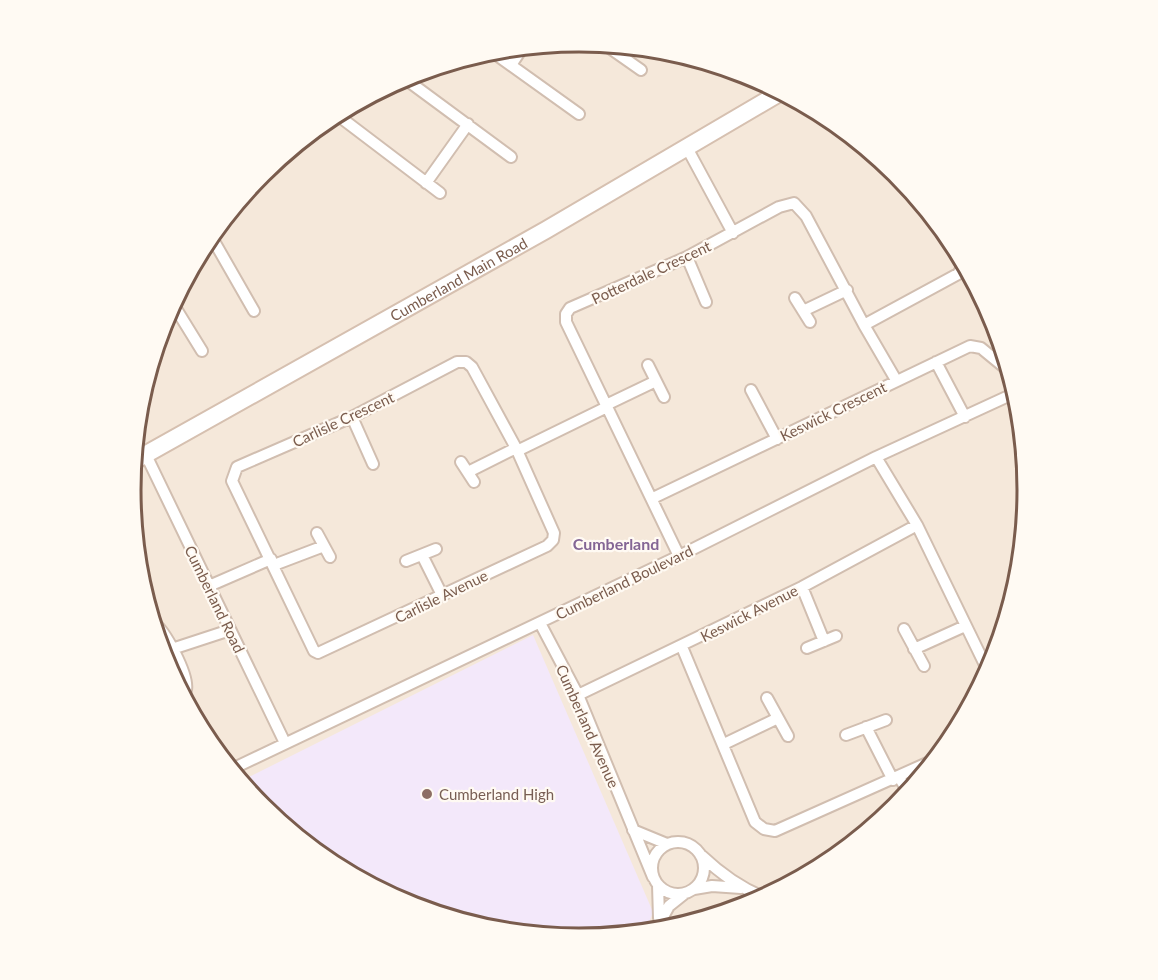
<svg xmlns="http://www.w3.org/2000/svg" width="1158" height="980" viewBox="0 0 1158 980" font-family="Lato,sans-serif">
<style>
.residential{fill:#f5e8da}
.education{fill:#f3e8fa}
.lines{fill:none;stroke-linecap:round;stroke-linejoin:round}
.street-casing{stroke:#d1beb0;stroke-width:14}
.secondary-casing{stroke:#d6c0b0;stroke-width:20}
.street{stroke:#fff;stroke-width:10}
.secondary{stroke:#fff;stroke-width:16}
.education-dot{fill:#8d6e63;stroke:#fffaf3;stroke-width:2}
.labels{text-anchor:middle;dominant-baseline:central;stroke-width:4.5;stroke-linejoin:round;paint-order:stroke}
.street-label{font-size:15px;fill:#7a5c4d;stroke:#fffaf3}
.education-label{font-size:15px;fill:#785e54;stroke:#fffaf3;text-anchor:start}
.neighbourhood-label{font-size:16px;font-weight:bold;fill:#846695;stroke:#fffaf3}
.rim{fill:none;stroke:#7a5c4d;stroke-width:3}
</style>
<rect width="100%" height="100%" fill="#fdf6ec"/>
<path class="residential" d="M132 490a447 447 0 1 1 894 0a447 447 0 1 1-894 0Z"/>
<path class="education" d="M533,635L653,912L646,931L579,938L491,929L407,904L330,862L262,807L241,781Z"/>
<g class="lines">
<defs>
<path id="street" d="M604,44L641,70
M491,51L579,114
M511,65L523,47
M404,78L511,157
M336,114L440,193
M686,146L733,233
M426,183L468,124
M211,236L254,311
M687,257L706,302
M795,298L810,322
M173,304L202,351
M803,311L847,290
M457,362H466L472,367L516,448L554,533L553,540L547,546L318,653L314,651L232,481L237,467L352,417Z
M936,362L965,417
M648,365L664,397
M896,380L864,325L958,274L964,264
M751,390L777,439
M606,405L656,381
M352,417L373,464
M517,451L607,407
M146,455L285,743
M876,457L917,525L988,671
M461,462L474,482
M468,472L516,448
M653,498L970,346L981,348L1009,371
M317,533L330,557
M422,555L442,595
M679,556L566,322V314L570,308L687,257L779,207L794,203L806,216L864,325
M406,561L436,549
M274,565L324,546
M209,586L271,559
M802,587L824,641
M153,622C165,630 189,675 186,690L182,694
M540,623L578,695L653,877
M904,629L924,666
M682,647L755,822L764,829L775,831L934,760
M807,648L836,636
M172,649L230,630
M914,649L965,626
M578,695L802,587L917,525
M767,698L788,736
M866,727L893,780
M846,735L886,720
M724,744L778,718
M232,769L679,556L876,457L1015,393
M899,777L908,792
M633,830L667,844
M652 868a26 26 0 1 1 52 0a26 26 0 1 1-52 0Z
M702,856C721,874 739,887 763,897
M658,885L659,918
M694,889L712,886L741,888
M655,931L669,906L684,894"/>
<g id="secondary">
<path id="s1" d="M134,461L546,230L781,92"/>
</g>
</defs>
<use href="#street" class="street-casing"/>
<use href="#secondary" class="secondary-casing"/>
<use href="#street" class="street"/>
<use href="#secondary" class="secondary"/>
</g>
<circle class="education-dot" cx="427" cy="794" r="6"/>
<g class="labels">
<g class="street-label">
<text transform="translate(651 272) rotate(-25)">Potterdale Crescent</text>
<text stroke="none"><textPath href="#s1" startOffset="372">Cumberland Main Road</textPath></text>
<text transform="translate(833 411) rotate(-26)">Keswick Crescent</text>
<text transform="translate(343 419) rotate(-25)">Carlisle Crescent</text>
<text transform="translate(624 582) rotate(-26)">Cumberland Boulevard</text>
<text transform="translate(441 596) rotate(-26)">Carlisle Avenue</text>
<text transform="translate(215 599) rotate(64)">Cumberland Road</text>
<text transform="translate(749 613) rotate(-27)">Keswick Avenue</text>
<text transform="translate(588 726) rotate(66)">Cumberland Avenue</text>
</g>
<g class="education-label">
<text x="439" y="794">Cumberland High</text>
</g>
<g class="neighbourhood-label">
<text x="616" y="543">Cumberland</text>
</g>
</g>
<path d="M0 0H1158V980H0ZM141 490a438 438 0 1 1 876 0a438 438 0 1 1-876 0Z" fill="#fffaf3" fill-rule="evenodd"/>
<path class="rim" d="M141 490a438 438 0 1 1 876 0a438 438 0 1 1-876 0Z"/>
</svg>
